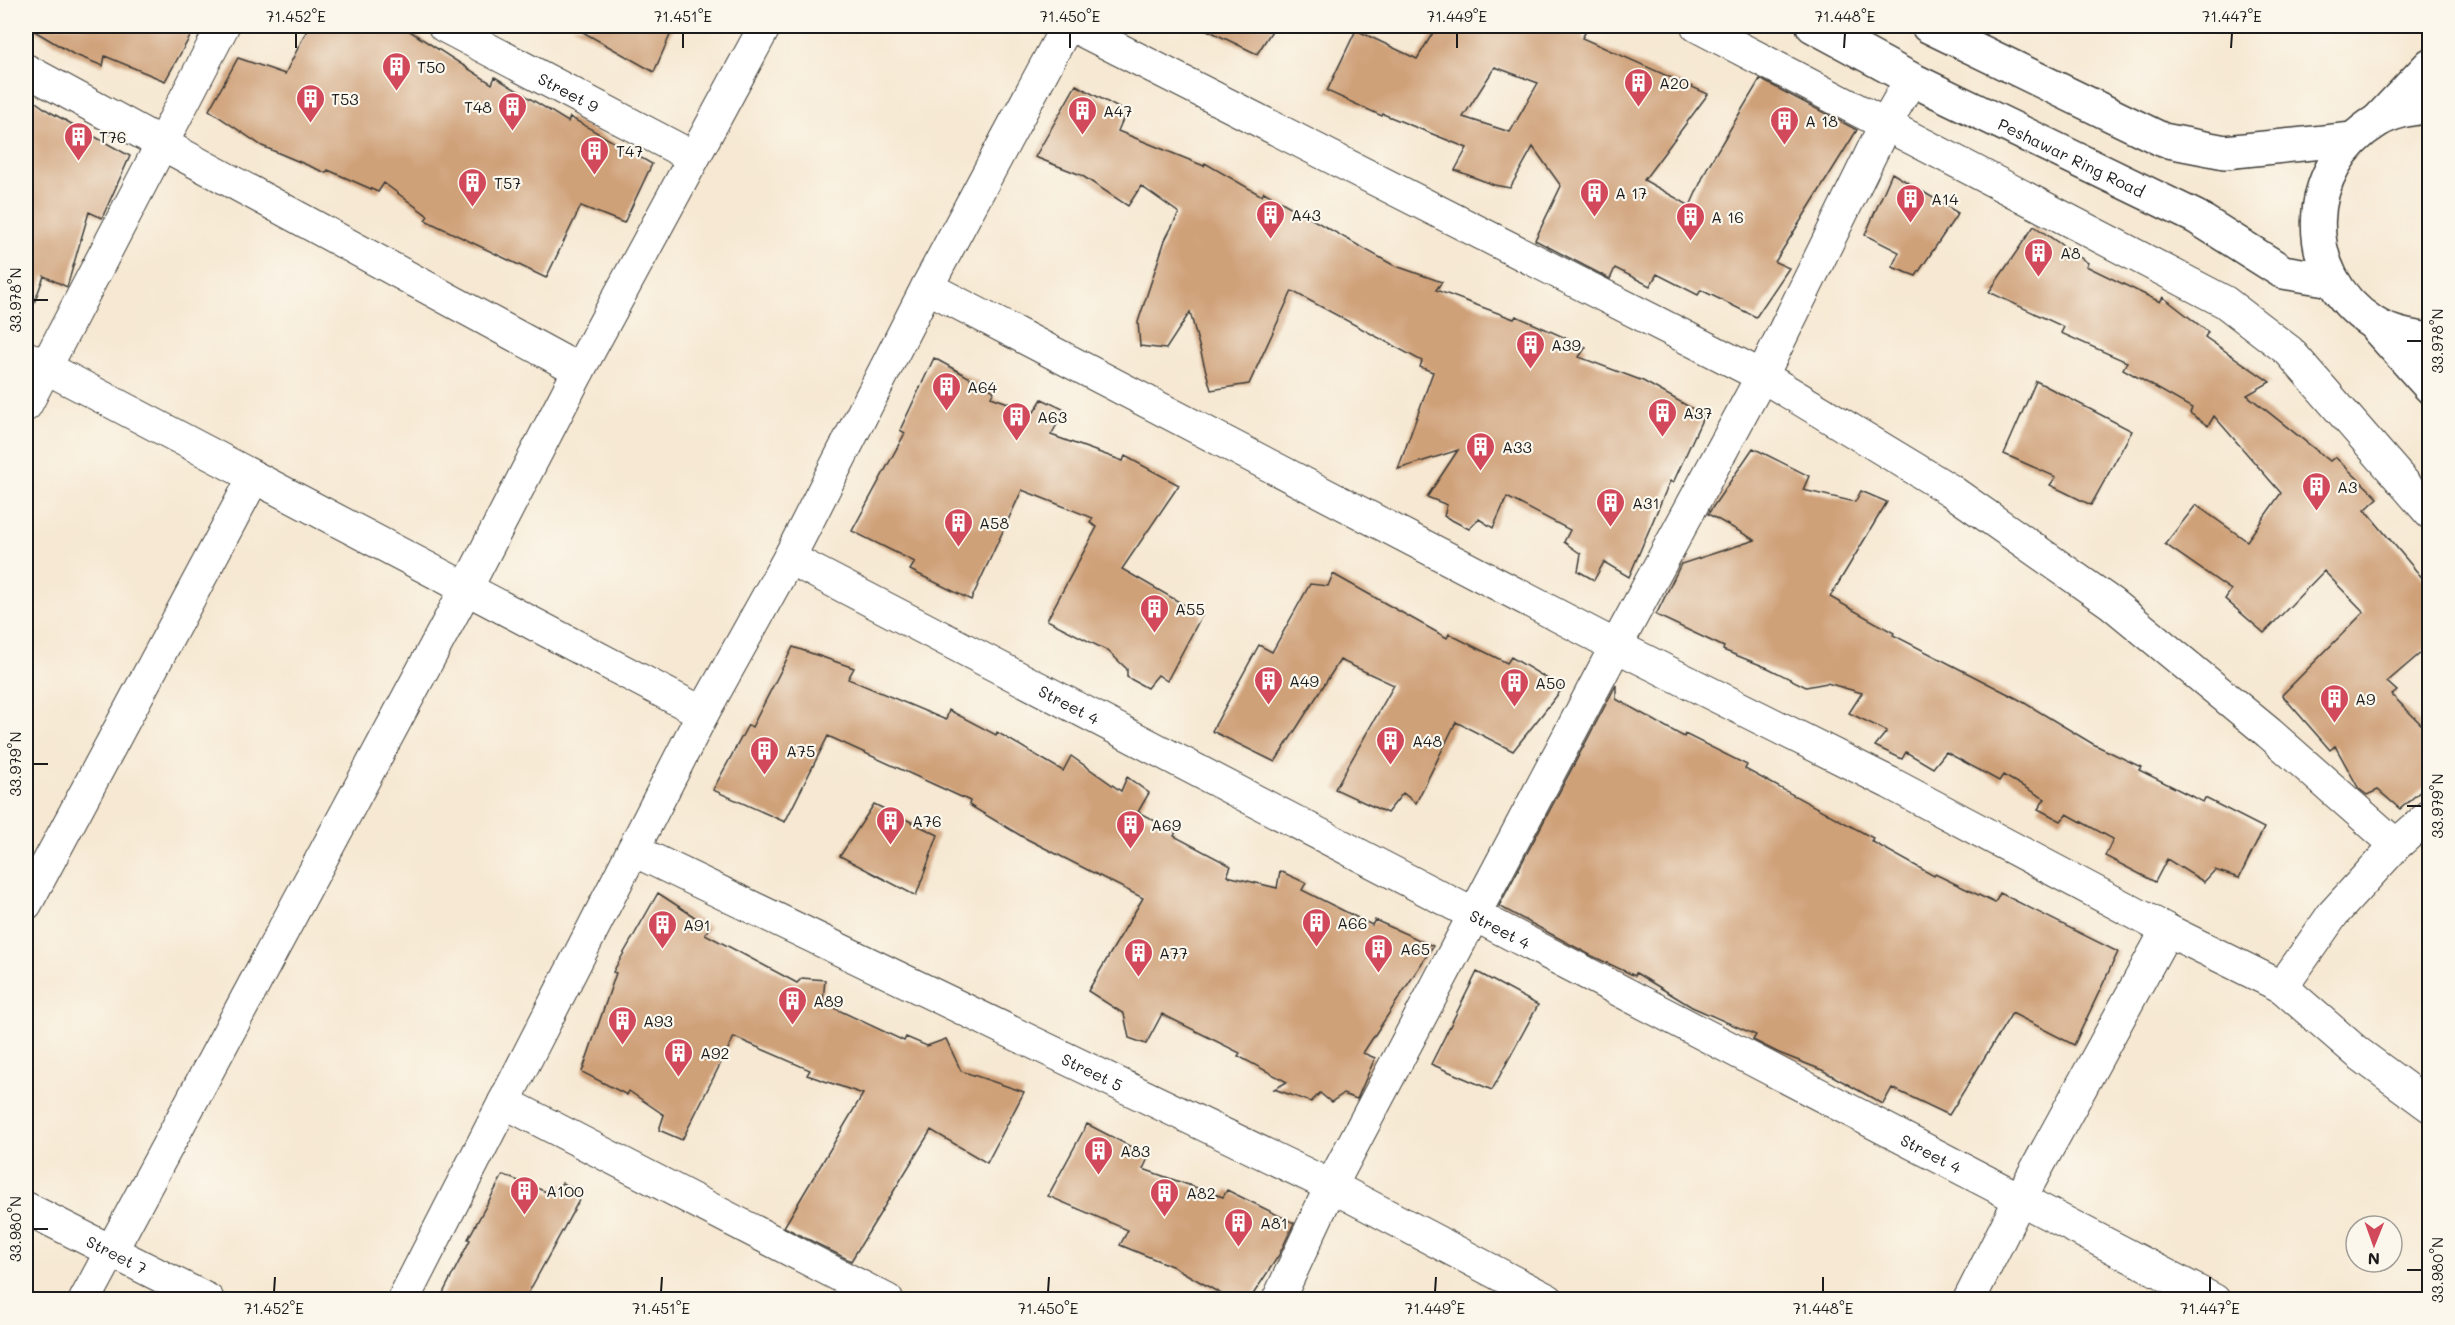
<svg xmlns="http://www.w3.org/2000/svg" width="2455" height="1325" viewBox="0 0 2455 1325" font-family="Mali,sans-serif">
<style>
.building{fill:#cfa179;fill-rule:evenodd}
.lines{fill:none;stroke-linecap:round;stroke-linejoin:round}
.minor-casing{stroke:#3d3b37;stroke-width:34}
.major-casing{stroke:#3d3b37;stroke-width:36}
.highway-casing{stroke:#3d3b37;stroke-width:36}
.minor{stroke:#fff;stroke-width:32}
.major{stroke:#fff;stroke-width:33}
.highway{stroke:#fff;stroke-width:33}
.ticks{fill:none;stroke:#1c1c1c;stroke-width:2}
.labels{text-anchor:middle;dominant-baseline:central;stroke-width:4.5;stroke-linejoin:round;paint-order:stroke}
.poi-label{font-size:16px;fill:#1c1c1c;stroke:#fbf7ec;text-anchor:start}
.street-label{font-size:16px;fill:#1c1c1c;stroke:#fbf7ec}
.neatline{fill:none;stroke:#1c1c1c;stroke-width:2}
.ticks-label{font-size:15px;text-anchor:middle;fill:#1c1c1c}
</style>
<rect width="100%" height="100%" fill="#fbf7ec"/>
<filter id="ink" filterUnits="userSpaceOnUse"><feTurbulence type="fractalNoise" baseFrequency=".0167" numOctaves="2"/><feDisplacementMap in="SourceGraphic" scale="12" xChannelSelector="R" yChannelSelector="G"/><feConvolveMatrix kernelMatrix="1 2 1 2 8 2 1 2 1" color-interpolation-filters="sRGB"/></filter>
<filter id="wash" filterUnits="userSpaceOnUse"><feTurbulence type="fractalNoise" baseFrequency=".008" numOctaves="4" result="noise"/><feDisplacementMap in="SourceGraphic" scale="24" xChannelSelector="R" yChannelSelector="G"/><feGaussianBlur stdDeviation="1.35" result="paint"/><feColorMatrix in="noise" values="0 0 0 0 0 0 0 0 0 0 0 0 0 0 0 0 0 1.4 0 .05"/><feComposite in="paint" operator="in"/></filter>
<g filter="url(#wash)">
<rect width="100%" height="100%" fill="#f6e8d2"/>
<g id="blocks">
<path class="building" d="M26,26H196L165,81L105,56L103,66L73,54Z
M309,26H402L492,84L495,77L568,122L570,117L652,164L624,223L581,206L546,278L425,220L428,216L384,183L378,192L328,170L326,173L262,146L209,110L238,58L285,74Z
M572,26H674L654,72Z
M1199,26H1275L1257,54Z
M1437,26H1589L1582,38L1708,94L1644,180L1690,206L1707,168L1760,79L1857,130L1775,262L1789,268L1756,317L1701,290L1698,295L1657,274L1650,286L1615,268L1610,279L1535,240L1561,186L1533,147L1510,188L1494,185L1455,170L1467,148L1383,114L1382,116L1327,91L1356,30L1417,59ZM1495,67L1538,83L1510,132L1463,117Z
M1076,85L1126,112L1118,131L1204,166L1205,163L1262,196L1264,192L1393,265L1442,282L1436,290L1514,319L1516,316L1586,347L1579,357L1643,381L1704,415L1673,483L1670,481L1629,577L1604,562L1594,580L1578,571L1581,554L1564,542L1570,530L1507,497L1493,528L1479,519L1469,529L1444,516L1447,505L1427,497L1458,450L1398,469L1433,372L1420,367L1422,361L1292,291L1249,384L1211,390L1190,312L1166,349L1140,346L1138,322L1165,240L1179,213L1141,186L1128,206L1081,175L1035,157Z
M26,95L50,112L130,156L102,218L89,212L67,287L44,276L28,320L26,319Z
M1892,173L1958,213L1916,276L1892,267L1899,252L1865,235Z
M2034,226L2088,263L2086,266L2160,302L2163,297L2208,332L2205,337L2270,382L2247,395L2330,461L2335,457L2378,498L2365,510L2430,587V645L2387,682L2397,691L2392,695L2430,733V783L2400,809L2378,790L2367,795L2359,789L2335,746L2330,750L2282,695L2364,612L2324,571L2264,633L2225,599L2231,590L2165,544L2196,505L2247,541L2281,493L2214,416L2208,426L2190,413L2192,408L2123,369L2127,362L2061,333L2064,327L1989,292Z
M934,358L994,391L991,397L1034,412L1042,399L1065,410L1051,435L1123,461L1125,456L1179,485L1122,569L1202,615L1167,681L1158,675L1147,688L1127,677V669L1108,651L1047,620L1097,527L1090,523L1093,518L1022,490L971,600L910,570L915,562L852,531L905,433L900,430Z
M2036,381L2132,431L2091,505L2050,485L2056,477L2004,454Z
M1753,448L1809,476L1803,490L1855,502L1861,491L1887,502L1830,597L1894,633L1893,635L2018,699L2093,744L2141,767L2139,770L2203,802L2205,798L2264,828L2239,878L2215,870L2204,882L2167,859L2155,882L2105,856L2113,839L2067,814L2061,821L2038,809L2045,799L2003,775L1999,781L1946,752L1933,768L1906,752L1902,759L1875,746L1887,731L1849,713L1862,693L1827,683L1806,687L1768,668L1723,650L1724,647L1656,615L1681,564L1755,540L1708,514Z
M1333,574L1447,638L1449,634L1507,663L1511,657L1563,688L1513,751L1456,722L1416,803L1403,793L1387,813L1335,789L1394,685L1340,660L1275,762L1212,731L1259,645L1272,652L1310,584L1328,586Z
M793,647L854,668L848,679L946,720L949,710L996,735L997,732L1063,771L1071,756L1121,791L1127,777L1149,793L1138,812L1176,832L1174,836L1231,866L1227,876L1277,888L1280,871L1306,883L1302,890L1372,925L1375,920L1433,946L1363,1053L1375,1058L1357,1099L1343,1094L1331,1102L1320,1093L1311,1102L1274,1089L1287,1082L1238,1056L1240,1053L1162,1014L1146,1044L1129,1038L1124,1014L1088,991L1143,898L1023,837L969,805L970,801L828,736L785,822L713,790L748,725L752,727Z
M1616,685V699L1684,737L1685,734L1747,765L1745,769L1873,838L1871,841L1934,876L1935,874L1995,903L2000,893L2118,952L2074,1045L2012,1013L1949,1115L1892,1088L1883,1104L1822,1070L1779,1053L1753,1040L1756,1035L1692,1007L1636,973L1635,976L1590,955L1499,906Z
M874,804L938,835L916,896L840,856Z
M658,893L710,927L705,934L797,983L802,978L825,980L823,1000L837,1007L836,1009L904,1041L906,1037L927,1046L946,1039L961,1071L1024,1092L987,1163L931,1130L851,1261L784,1227L863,1094L807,1075L810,1070L734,1037L682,1140L659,1130L664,1115L629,1091L627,1095L582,1072L616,973L613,972Z
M1477,972L1538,1005L1492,1090L1431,1064Z
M1087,1124L1149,1156L1143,1169L1223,1197L1227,1190L1294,1223L1279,1255L1250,1299H1230L1174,1267L1120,1245L1128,1230L1048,1196Z
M503,1175L552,1194L562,1183L583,1193L525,1299H440L470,1240L468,1239Z"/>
</g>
</g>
<g filter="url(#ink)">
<use href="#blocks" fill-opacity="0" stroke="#3d3b37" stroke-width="1.5"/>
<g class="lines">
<defs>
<g id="minor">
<path id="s1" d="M444,26L693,157"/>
<path d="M1073,26L1762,376L1950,490L2111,603L2269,733L2396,845"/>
<path d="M1697,26L2225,302L2289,351L2430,513"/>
<path d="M26,70L579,370"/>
<path d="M927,287L1616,646L1890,783L2167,930L2282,987L2358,1053L2430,1106"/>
<path d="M26,357L703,713"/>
<path d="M26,405L223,26"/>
<path id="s2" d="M789,558L2214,1300"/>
<path id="s3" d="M633,850L1331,1186L1548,1300"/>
<path d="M26,904L254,477"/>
<path d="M2282,987L2333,914L2396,845L2430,815"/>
<path d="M504,1102L887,1300"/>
<path id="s4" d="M26,1208L208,1300"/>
<path d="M85,1300L466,589L579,370L765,26"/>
<path d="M403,1300L703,713L789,558L927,287L1067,26"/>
<path d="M1278,1300L1331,1186L1616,646L1762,376L1886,123L1911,79"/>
<path d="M1969,1300L2020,1199L2167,930"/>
</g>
<path id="major" d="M2378,120L2430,65"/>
<g id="highway">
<path id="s5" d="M1813,26L1911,79L2196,217L2283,272L2332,280"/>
<path d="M1928,26L2163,140L2225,152L2353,139"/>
<path d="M2430,106C2412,109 2393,111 2377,121C2301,167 2298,275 2373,323C2390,334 2410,337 2430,340"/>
<path d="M2377,328L2430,387"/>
</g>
</defs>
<use href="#minor" class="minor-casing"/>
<use href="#major" class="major-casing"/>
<use href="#highway" class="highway-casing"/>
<use href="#minor" class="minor"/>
<use href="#major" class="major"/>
<use href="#highway" class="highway"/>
</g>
</g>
<path class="ticks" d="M296,48V33M683,48V33M1070,48V33M1457,48V33M1844,48L1845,33M2231,48L2232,33M33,300H48M2407,341H2422M33,764H48M2407,806H2422M33,1229H48M2407,1270H2422M274,1292L275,1277M661,1292L662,1277M1048,1292L1049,1277M1435,1292L1436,1277M1823,1292V1277M2210,1292V1277"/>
<defs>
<symbol id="building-pin" viewBox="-11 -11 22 30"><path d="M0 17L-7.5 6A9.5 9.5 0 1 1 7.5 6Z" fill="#d1495b" stroke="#fbf7ec"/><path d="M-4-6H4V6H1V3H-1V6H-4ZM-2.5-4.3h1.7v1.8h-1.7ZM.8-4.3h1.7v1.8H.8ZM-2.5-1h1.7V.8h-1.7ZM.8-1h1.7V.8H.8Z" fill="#fff"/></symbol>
</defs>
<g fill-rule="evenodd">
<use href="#building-pin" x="380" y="50" width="33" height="45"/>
<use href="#building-pin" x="1622" y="66" width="33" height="45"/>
<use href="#building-pin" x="294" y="82" width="33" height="45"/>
<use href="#building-pin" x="496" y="90" width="33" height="45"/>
<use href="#building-pin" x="1066" y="94" width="33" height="45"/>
<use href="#building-pin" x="1768" y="104" width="33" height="45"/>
<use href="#building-pin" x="62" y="120" width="33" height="45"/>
<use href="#building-pin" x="578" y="134" width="33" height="45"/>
<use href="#building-pin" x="456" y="166" width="33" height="45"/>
<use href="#building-pin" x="1578" y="176" width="33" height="45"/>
<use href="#building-pin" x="1894" y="182" width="33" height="45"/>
<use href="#building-pin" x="1254" y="198" width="33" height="45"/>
<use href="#building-pin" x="1674" y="200" width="33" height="45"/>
<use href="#building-pin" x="2022" y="236" width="33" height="45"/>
<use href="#building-pin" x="1514" y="328" width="33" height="45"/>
<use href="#building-pin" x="930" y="370" width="33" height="45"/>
<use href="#building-pin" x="1646" y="396" width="33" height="45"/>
<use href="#building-pin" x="1000" y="400" width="33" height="45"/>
<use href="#building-pin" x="1464" y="430" width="33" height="45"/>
<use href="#building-pin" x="2300" y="470" width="33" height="45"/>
<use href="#building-pin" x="1594" y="486" width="33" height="45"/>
<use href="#building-pin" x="942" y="506" width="33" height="45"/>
<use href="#building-pin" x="1138" y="592" width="33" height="45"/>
<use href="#building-pin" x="1252" y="664" width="33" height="45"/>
<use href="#building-pin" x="1498" y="666" width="33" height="45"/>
<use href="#building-pin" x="2318" y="682" width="33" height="45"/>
<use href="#building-pin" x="1374" y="724" width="33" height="45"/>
<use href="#building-pin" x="748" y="734" width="33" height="45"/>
<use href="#building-pin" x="874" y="804" width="33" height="45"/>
<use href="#building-pin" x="1114" y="808" width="33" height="45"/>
<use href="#building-pin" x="1300" y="906" width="33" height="45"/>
<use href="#building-pin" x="646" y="908" width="33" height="45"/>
<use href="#building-pin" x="1362" y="932" width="33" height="45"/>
<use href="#building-pin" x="1122" y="936" width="33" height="45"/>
<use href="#building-pin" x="776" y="984" width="33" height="45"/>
<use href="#building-pin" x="606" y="1004" width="33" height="45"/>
<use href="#building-pin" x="662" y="1036" width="33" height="45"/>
<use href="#building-pin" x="1082" y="1134" width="33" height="45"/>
<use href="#building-pin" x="508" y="1174" width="33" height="45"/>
<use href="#building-pin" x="1148" y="1176" width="33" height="45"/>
<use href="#building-pin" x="1222" y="1206" width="33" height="45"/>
</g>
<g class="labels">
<g class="poi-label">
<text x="417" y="66">T50</text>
<text x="1659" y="82">A20</text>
<text x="331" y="98">T53</text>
<text x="492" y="106" text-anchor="end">T48</text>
<text x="1103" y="110">A47</text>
<text x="1805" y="120">A 18</text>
<text x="99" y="136">T76</text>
<text x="616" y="150">T47</text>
<text x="494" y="182">T57</text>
<text x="1615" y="192">A 17</text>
<text x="1931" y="198">A14</text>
<text x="1291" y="214">A43</text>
<text x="1711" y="216">A 16</text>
<text x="2060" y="252">A8</text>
<text x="1551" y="344">A39</text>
<text x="967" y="386">A64</text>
<text x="1683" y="412">A37</text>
<text x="1037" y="416">A63</text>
<text x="1502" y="446">A33</text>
<text x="2337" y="486">A3</text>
<text x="1632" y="502">A31</text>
<text x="979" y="522">A58</text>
<text x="1175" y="608">A55</text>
<text x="1289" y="680">A49</text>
<text x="1535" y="682">A50</text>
<text x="2355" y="698">A9</text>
<text x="1412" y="740">A48</text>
<text x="786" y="750">A75</text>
<text x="912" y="820">A76</text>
<text x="1151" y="824">A69</text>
<text x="1337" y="922">A66</text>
<text x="683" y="924">A91</text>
<text x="1400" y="948">A65</text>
<text x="1159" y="952">A77</text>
<text x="813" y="1000">A89</text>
<text x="643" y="1020">A93</text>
<text x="700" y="1052">A92</text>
<text x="1120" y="1150">A83</text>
<text x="546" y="1190">A100</text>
<text x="1186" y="1192">A82</text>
<text x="1260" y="1222">A81</text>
</g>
<g class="street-label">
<text stroke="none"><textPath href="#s1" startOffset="141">Street 9</textPath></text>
<text stroke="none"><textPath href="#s5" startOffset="290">Peshawar Ring Road</textPath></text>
<text stroke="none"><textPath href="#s2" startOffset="316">Street 4</textPath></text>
<text stroke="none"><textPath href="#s2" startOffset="802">Street 4</textPath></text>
<text stroke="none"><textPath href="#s3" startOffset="510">Street 5</textPath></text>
<text stroke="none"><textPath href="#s2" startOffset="1288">Street 4</textPath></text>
<text stroke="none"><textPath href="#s4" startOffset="102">Street 7</textPath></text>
</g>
</g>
<rect width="2455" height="1325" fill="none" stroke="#fbf7ec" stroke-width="66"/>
<g transform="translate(2374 1244) rotate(181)"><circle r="28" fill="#fbf7ec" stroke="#a29f99" stroke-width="1.5"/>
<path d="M0-4.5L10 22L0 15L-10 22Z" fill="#d1495b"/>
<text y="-9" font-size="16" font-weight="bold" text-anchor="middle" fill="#1c1c1c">N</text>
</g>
<rect x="33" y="33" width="2389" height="1259" class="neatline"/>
<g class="ticks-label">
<text x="296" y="22">71.452°E</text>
<text x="683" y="22">71.451°E</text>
<text x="1070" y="22">71.450°E</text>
<text x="1457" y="22">71.449°E</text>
<text x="1845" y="22">71.448°E</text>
<text x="2232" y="22">71.447°E</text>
<text transform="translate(16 300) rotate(-90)" y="5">33.978°N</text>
<text transform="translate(2438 341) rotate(-90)" y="5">33.978°N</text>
<text transform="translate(16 764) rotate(-90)" y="5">33.979°N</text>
<text transform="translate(2438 806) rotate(-90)" y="5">33.979°N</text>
<text transform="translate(16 1229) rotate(-90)" y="5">33.980°N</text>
<text transform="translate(2438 1270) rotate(-90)" y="5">33.980°N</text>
<text x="274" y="1314">71.452°E</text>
<text x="661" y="1314">71.451°E</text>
<text x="1048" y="1314">71.450°E</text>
<text x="1435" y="1314">71.449°E</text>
<text x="1823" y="1314">71.448°E</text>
<text x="2210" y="1314">71.447°E</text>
</g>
</svg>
